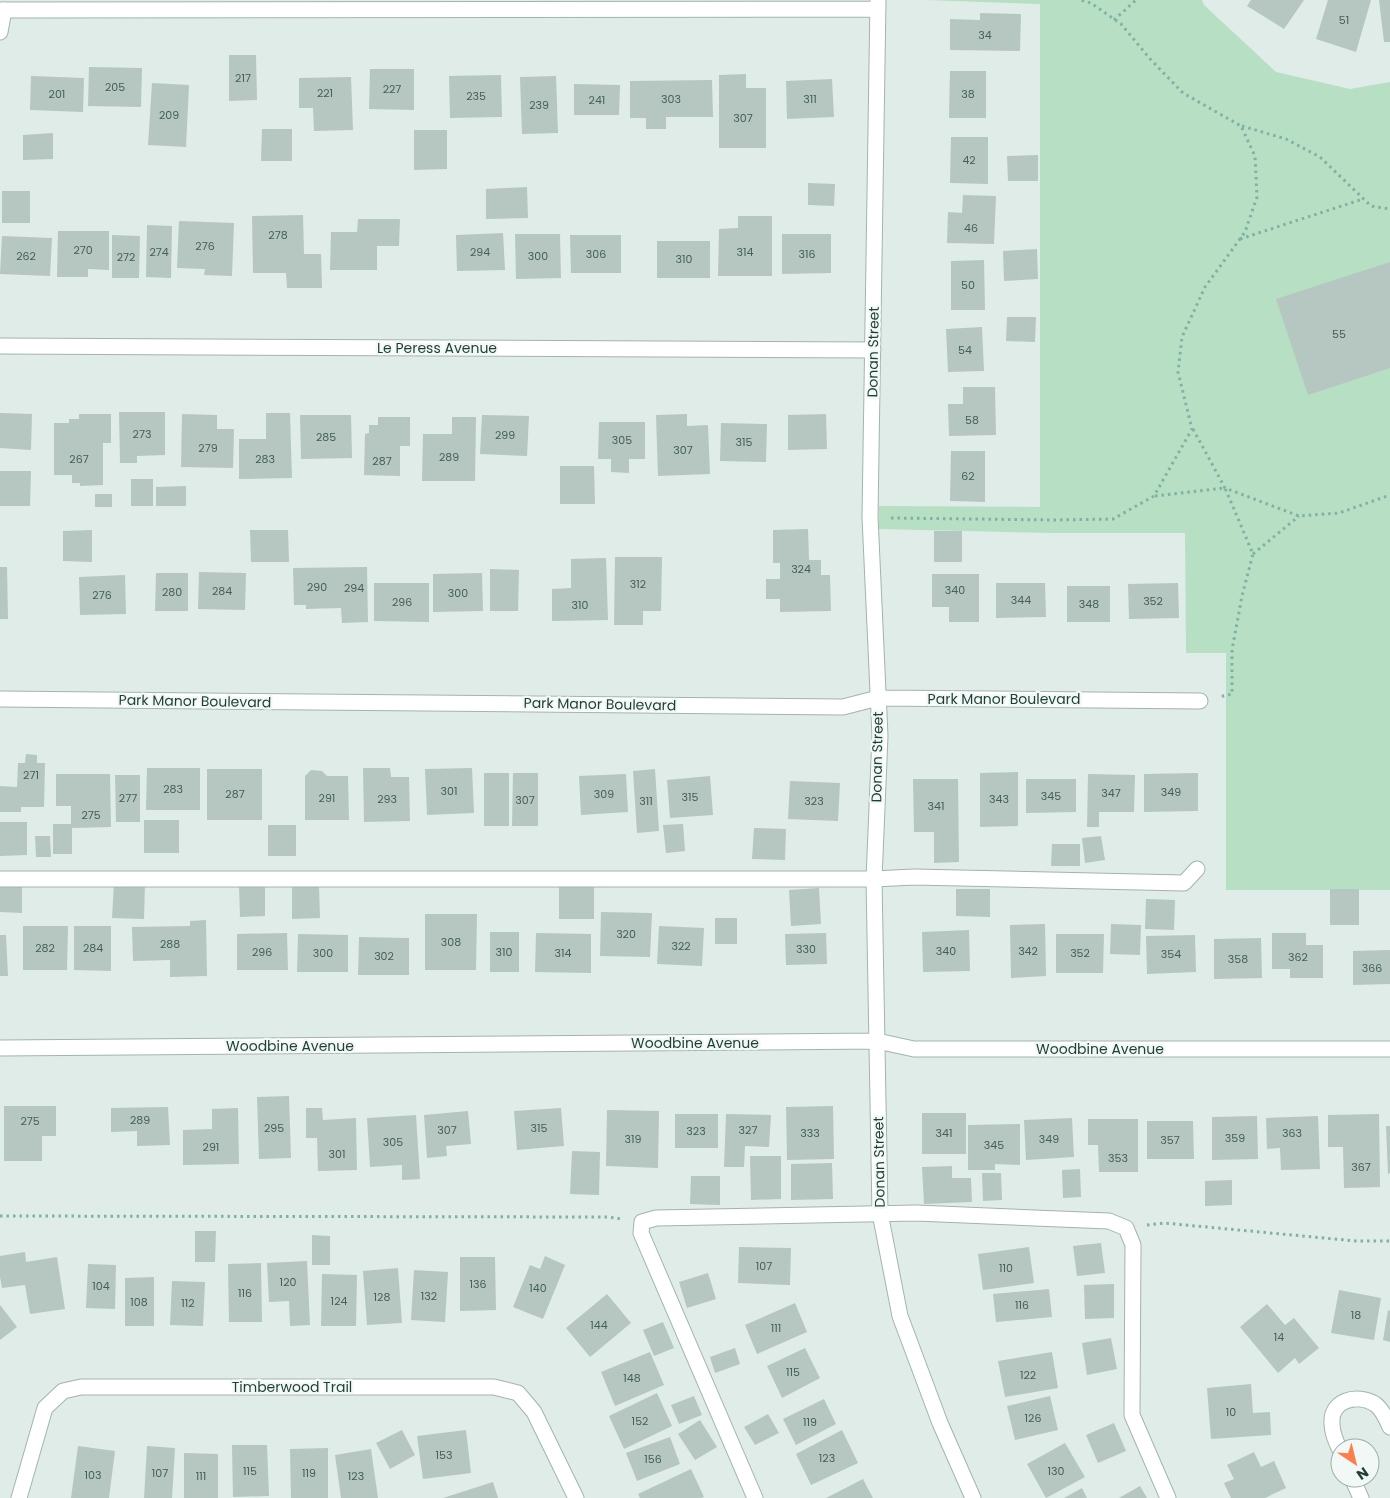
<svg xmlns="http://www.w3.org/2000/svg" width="1390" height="1498" viewBox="0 0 1390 1498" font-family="Poppins,sans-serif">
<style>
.green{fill:#b7dfc3}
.building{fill:#b5c7c0}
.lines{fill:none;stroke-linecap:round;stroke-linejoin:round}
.service-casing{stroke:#a2b4af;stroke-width:17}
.minor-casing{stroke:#a2b4af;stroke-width:17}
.path{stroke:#7eb2a4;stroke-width:3;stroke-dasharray:2.5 4;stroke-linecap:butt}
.service{stroke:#fff;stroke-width:15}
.minor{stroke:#fff;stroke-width:15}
.labels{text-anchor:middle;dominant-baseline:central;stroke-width:4.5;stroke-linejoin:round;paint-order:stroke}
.number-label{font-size:11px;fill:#446059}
.street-label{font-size:14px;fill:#1f3e37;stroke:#f1f8f5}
</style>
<rect width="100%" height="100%" fill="#e0ece7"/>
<path class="green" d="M925,0H1202L1204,5L1276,72L1350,89L1390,82V890H1226V653H1186L1185,533H1053L879,529V506L1040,507V4Z"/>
<path class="building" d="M1251,0H1304L1284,29L1247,6Z
M1328,0H1371L1356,52L1316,39Z
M1379,0H1390V42H1384Z
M980,13L1021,14L1020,51L950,50V19L980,20Z
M229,55H256L257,100L229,101Z
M89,67L142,68L141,107L88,106Z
M370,69H414V110L369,109Z
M950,71H986V118H949Z
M746,74V88H766V148H719V75Z
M501,75L502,117L450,118L449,76Z
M31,76L84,78L83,112L30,110Z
M556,76L558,133L522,134L520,77Z
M351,77L353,130L314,131L313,108H299V78Z
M832,79L834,117L787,119L786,81Z
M712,80L713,117H666V129H646V118H630V81Z
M152,83L189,85L186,147L148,145Z
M574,84L620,85L619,115H574Z
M262,129H292V161H261Z
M414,130H447V169L414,170Z
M53,133V159L23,160V135Z
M951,137H988V184L950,183Z
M1038,155V181H1008L1007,156Z
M808,183L835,184L834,206L808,205Z
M527,187L528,218L486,219V189Z
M2,191H30V223H2Z
M963,195L996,196L994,244L947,243L948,212L962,213Z
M303,215L304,254H321L322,288H287L286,273H253L252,216Z
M738,216H772V276H718L719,229L738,228Z
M358,219H400L399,246H377V270H330L331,232H357Z
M179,221L234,223L232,276L204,275L205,269L177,268Z
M147,225L172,226L171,278L146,277Z
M58,231H109V270L88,269V277H57Z
M503,233L505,270L457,271L456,235Z
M515,234H560L561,278L516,279Z
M782,234H831V273L782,274Z
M112,235L140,236L139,278H112Z
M570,235H621V273H571Z
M2,236L52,238L50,276L0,274Z
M657,241H710V278H657Z
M1037,249L1038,279L1004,281L1003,251Z
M984,260L985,310H951V261Z
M1390,262V368L1308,395L1276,299Z
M1007,317H1036L1035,342L1006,341Z
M982,327L984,371L948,372L946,329Z
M963,387H995L996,435L949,436L948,404H963Z
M119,412H165V455L137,456V463H120Z
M0,413L32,414L31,450L0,448Z
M266,413H290L292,478L239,479V439H266Z
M79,414H111V443H103V485L80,486V483H72V475H54V423H69V419H79Z
M182,414L217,415V429H234L233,468L181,467Z
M687,414V426L708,425L710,474L658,476L656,415Z
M826,414L827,449L788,450V415Z
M300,415H351L352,458L301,459Z
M482,415L529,416L527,456L480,454Z
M378,417H410V446H400V476L364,475L365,434L369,433V425H378Z
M452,417H476L475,481H422L423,434H452Z
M599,422H645V459H629V473L611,472V459H598Z
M721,423L767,424L766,462L720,461Z
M951,451H985V502L950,501Z
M560,466H594L595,504H560Z
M0,471H31L30,506H0Z
M131,479H153V506H131Z
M186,486V506H156V487Z
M95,494H112V507H95Z
M808,529L809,560H821V575H830L831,611L780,612V599H766V579H780V563H773V530Z
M92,530V562L63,561V531Z
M250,530H288L289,562H251Z
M934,531H962V562H934Z
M615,557H662L661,611H643V625H614Z
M606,558L608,620L552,621V589L571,588V559Z
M0,567H7L8,619H0Z
M367,567L368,622L342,623L341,608L306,609V605H294L293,568Z
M490,569L519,570L518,611H490Z
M199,572L246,573L245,610L198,609Z
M156,573H188V611H155Z
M482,573L483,611L433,612V574Z
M932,574H979V622H949V607H932Z
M125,575L126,614L80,615L79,577Z
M374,583H429V622L374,621Z
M996,583H1045L1046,617L996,618Z
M1178,583L1179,618L1129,619L1128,584Z
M1067,586H1110V622H1067Z
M26,754L37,755V763H45L44,807H21V812H0V786L17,787L18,763H25Z
M147,768H200V810H146Z
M363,768H390L391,777H409L410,821L364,822Z
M472,768L474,813L427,815L425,769Z
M207,769H262V820H207Z
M655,769L659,831L637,833L633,771Z
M311,770L322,771L327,776H348L349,820H305V776Z
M1018,772V826L980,827V773Z
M484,773H509V826H484Z
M513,773H538V826H512Z
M1198,773V811L1144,812V774Z
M56,774H110L111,827L72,828V854H53V824H71V806H56Z
M626,774L628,812L581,815L579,776Z
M1088,774L1135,775L1134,812H1099V827H1087Z
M115,775H140V822H116Z
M710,776L713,815L670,818L667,780Z
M913,779H958L959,862L934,863V832H914Z
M1026,779H1076V812L1026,813Z
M790,781L840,783L838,821L788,819Z
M144,820H179V853H144Z
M0,822H27V855L0,856Z
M683,824L685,851L666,853L663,825Z
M268,825H296V856H268Z
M754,828L786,829L785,860L752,859Z
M35,836H50L51,857H36Z
M1101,836L1105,860L1085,863L1082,838Z
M1052,844H1080V866H1051Z
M114,882H145L144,919L112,918Z
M0,885H22V913L0,912Z
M239,885H265V916L240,917Z
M292,885H319L320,918L292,919Z
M559,886L594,887V919H559Z
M819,888L821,924L791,926L789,890Z
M956,889H990V917L956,916Z
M1330,889H1359V925H1330Z
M1146,899L1175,900L1174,930L1145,929Z
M601,912L652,913L650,957L600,956Z
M425,914H477L476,970H425Z
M715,918H737V944H715Z
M206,920L207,976L170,977V960L133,961L132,927L190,926V921Z
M1045,924L1046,976L1011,978L1010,925Z
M1111,924L1141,925L1140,955L1110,954Z
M23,926H68L67,970H23Z
M74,926H111V971L74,970Z
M659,926L704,928L702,966L657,964Z
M969,930L970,971L923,972L922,932Z
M490,932H519V972H490Z
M287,933L288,970H237V934Z
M536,933L591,934V973L535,972Z
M826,933L827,964L786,965L785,934Z
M1272,933H1306V945H1323V978H1290V969H1272Z
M298,934L348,935V972H297Z
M1056,934H1104L1103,973H1056Z
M0,935H6L8,976H0Z
M1195,935L1196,972L1147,974L1146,936Z
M359,937L409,938V975H358Z
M1261,938L1262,978L1214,979V939Z
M1390,950V984L1353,985V951Z
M289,1096L291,1158L259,1159L257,1097Z
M4,1106H56V1136H42V1161H4Z
M833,1106L834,1159L787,1160L786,1107Z
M168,1107L170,1145L137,1146V1131L111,1132V1108Z
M238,1108L239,1164L183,1165V1130L212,1129V1109Z
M306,1108H322L323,1120L356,1118L357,1170L318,1171L317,1138H306Z
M561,1108L564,1146L517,1150L514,1111Z
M607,1110L659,1111L658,1168L606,1166Z
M468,1111L471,1144L446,1146L447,1156L427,1158L424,1115Z
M922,1113H966V1154H922Z
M675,1114H718V1148H675Z
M726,1114L771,1115L769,1147L745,1146L744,1167H724Z
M1379,1114L1380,1187L1344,1188L1343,1147H1328V1115Z
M416,1115L420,1179L402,1180V1165L370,1167L367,1118Z
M1257,1116L1258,1159L1212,1160V1117Z
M1318,1116L1320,1169L1281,1170L1280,1148L1267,1149L1266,1118Z
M1072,1118L1074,1157L1026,1160L1024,1120Z
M1088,1119H1138V1172H1099L1098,1145H1088Z
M1147,1121H1193L1194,1159H1147Z
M1020,1124V1165L995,1164V1170H968V1125Z
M1386,1126H1390V1173L1388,1174Z
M572,1151L600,1152L599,1195L570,1194Z
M750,1156H781V1199L751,1200Z
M832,1163L833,1199L791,1200V1164Z
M952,1166V1178H971L972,1202L924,1204L922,1167Z
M1080,1169L1081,1197L1063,1198L1062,1170Z
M982,1173H1001L1002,1200L983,1201Z
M691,1176H720V1205L690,1204Z
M1232,1180V1205L1205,1206V1181Z
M195,1231H216L215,1262H195Z
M312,1235L330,1236V1265H312Z
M1101,1243L1105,1273L1077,1276L1073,1246Z
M739,1247L791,1248L790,1285L738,1283Z
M1029,1247L1034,1283L983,1290L978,1254Z
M25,1252L26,1262L57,1257L65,1309L30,1314L25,1285L2,1288L0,1277V1256Z
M545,1256L565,1265L543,1319L513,1307L530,1265L540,1269Z
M460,1257H495L496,1310L460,1311Z
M307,1261L310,1325L290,1326L289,1301L269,1302L267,1263Z
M261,1263L262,1322H229L228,1264Z
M88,1264L116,1265L115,1309L86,1308Z
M398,1268L402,1323L367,1325L363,1271Z
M414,1270L448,1272L445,1322L411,1320Z
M708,1273L716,1299L687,1308L679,1282Z
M322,1274L357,1275L356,1326H321Z
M154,1277V1326H125V1278Z
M172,1281L205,1282L203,1326L170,1325Z
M1114,1284V1318L1085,1319L1084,1285Z
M1049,1289L1052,1317L996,1322L993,1294Z
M1339,1290L1381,1298L1374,1340L1331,1333Z
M607,1294L631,1323L590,1357L566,1328Z
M795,1303L807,1332L757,1354L745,1325Z
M1267,1304L1285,1325L1294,1318L1319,1348L1299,1364L1295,1358L1278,1373L1240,1327Z
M0,1305L17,1327L0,1340Z
M1388,1310L1390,1311V1342L1383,1340Z
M663,1322L674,1348L654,1356L643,1330Z
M1111,1338L1117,1369L1087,1375L1082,1343Z
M735,1348L740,1364L715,1373L710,1357Z
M805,1348L820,1378L782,1398L767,1366Z
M650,1352L664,1385L615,1406L601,1372Z
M1052,1352L1058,1388L1005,1397L998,1361Z
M1251,1384L1253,1413L1270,1412L1271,1435L1211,1439L1207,1388Z
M657,1393L672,1426L624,1449L609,1416Z
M694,1396L702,1415L679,1424L671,1405Z
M1050,1396L1058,1430L1015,1440L1007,1406Z
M824,1399L836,1424L796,1445L783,1419Z
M768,1414L779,1433L755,1445L744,1427Z
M700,1420L717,1447L695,1460L678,1434Z
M1114,1423L1126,1451L1098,1463L1086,1435Z
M402,1430L415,1455L390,1469L376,1443Z
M466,1430L471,1473L423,1479L417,1436Z
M842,1430L858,1463L811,1485L796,1454Z
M670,1437L680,1464L637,1481L626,1453Z
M1065,1443L1085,1477L1046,1498L1027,1464Z
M232,1445H267L269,1496L233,1497Z
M78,1446L115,1451L109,1498H71Z
M147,1446L175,1448L172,1498H144Z
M328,1448V1498H291L290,1449Z
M371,1449L378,1498H341L335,1455Z
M1254,1452L1261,1467L1274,1461L1286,1488L1265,1498H1231L1224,1483L1234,1479L1227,1465Z
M184,1453L218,1454V1498H184Z
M691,1469L704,1497L701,1498H640L638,1494Z
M863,1479L873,1498H826Z
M493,1482L498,1498H443Z
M1140,1486L1147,1498H1119Z
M1082,1488L1087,1498H1064Z"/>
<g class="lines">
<defs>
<path id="service" d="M0,32L4,10
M0,879H874L914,877L1184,883L1197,869
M755,1498L641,1233L642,1222L656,1218L916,1213L1109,1221L1126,1228L1133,1245L1132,1415L1168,1498"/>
<path id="minor" d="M878,0L870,517L880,736L874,879L880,1213L900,1316L940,1423L973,1498
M0,10L878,9
M0,346L873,350
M0,699L843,707L878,698L1200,701
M0,1048L877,1041L914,1049H1390
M1340,1450C1336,1442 1332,1433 1332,1424C1330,1400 1357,1393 1375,1404C1382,1409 1387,1420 1390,1427
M1352,1478L1361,1498
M19,1498L45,1408L63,1391L81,1387H494L518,1393L534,1412L576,1498"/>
</defs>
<use href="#service" class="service-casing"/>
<use href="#minor" class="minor-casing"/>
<path class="path" d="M1114,20L1136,0
M1242,126L1286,139L1320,157L1371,206L1390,209
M1240,239L1363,199
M1193,429L1225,488L1299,516L1339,513L1390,495
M1155,496L1225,488L1253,554L1242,596L1232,650V694L1219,697
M891,518L1054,520L1113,519L1154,496L1192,429L1178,372L1182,337L1205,287L1245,232L1257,197L1255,156L1241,126L1183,93L1151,60L1121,24L1091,3L1081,0
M1253,554L1299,516
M0,1216L607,1217L622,1219
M1147,1225L1164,1223L1356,1241H1390"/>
<use href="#service" class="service"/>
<use href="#minor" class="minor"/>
</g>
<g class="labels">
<g class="number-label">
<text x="1344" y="20">51</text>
<text x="985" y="35">34</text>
<text x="243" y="78">217</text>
<text x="115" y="87">205</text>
<text x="392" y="89">227</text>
<text x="325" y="93">221</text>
<text x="57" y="94">201</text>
<text x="968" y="94">38</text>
<text x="476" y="96">235</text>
<text x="671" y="99">303</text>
<text x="810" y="99">311</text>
<text x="597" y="100">241</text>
<text x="539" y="105">239</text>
<text x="169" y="115">209</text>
<text x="743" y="118">307</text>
<text x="969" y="160">42</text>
<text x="971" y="228">46</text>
<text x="278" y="235">278</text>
<text x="205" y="246">276</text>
<text x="83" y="250">270</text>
<text x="159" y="252">274</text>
<text x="480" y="252">294</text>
<text x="745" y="252">314</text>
<text x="596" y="254">306</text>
<text x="807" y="254">316</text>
<text x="26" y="256">262</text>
<text x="538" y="256">300</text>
<text x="126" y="257">272</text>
<text x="684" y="259">310</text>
<text x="968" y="285">50</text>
<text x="1339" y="334">55</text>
<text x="965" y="350">54</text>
<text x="972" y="420">58</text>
<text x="142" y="434">273</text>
<text x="505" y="435">299</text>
<text x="326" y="437">285</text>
<text x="622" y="440">305</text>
<text x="744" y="442">315</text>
<text x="208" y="448">279</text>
<text x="683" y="450">307</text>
<text x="449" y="457">289</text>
<text x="79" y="459">267</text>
<text x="265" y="459">283</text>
<text x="382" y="461">287</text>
<text x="968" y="476">62</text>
<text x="801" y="569">324</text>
<text x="638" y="584">312</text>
<text x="317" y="587">290</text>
<text x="354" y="588">294</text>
<text x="955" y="590">340</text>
<text x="222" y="591">284</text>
<text x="172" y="592">280</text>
<text x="458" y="593">300</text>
<text x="102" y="595">276</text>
<text x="1021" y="600">344</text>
<text x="1153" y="601">352</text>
<text x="402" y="602">296</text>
<text x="1089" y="604">348</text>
<text x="580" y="605">310</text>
<text x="31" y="775">271</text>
<text x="173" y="789">283</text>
<text x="449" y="791">301</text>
<text x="1171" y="792">349</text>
<text x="1111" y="793">347</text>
<text x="235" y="794">287</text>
<text x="604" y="794">309</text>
<text x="1051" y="796">345</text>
<text x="690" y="797">315</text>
<text x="128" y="798">277</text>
<text x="327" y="798">291</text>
<text x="387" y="799">293</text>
<text x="999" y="799">343</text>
<text x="525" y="800">307</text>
<text x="646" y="801">311</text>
<text x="814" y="801">323</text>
<text x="936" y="806">341</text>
<text x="91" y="815">275</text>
<text x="626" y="934">320</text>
<text x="451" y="942">308</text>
<text x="170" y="944">288</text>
<text x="681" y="946">322</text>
<text x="45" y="948">282</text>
<text x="93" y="948">284</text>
<text x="806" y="949">330</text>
<text x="946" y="951">340</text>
<text x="1028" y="951">342</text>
<text x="262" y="952">296</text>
<text x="504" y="952">310</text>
<text x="323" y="953">300</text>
<text x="563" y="953">314</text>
<text x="1080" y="953">352</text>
<text x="1171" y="954">354</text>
<text x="384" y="956">302</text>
<text x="1298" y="957">362</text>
<text x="1238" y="959">358</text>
<text x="1372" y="968">366</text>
<text x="140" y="1120">289</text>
<text x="30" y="1121">275</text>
<text x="274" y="1128">295</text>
<text x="539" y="1128">315</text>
<text x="447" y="1130">307</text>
<text x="748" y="1130">327</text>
<text x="696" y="1131">323</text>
<text x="810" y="1133">333</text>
<text x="944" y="1133">341</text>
<text x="1292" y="1133">363</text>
<text x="1235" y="1138">359</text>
<text x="633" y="1139">319</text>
<text x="1049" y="1139">349</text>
<text x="1170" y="1140">357</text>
<text x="393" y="1142">305</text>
<text x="994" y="1145">345</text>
<text x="211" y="1147">291</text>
<text x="337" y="1154">301</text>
<text x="1118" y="1158">353</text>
<text x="1361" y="1167">367</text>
<text x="764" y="1266">107</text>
<text x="1006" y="1268">110</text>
<text x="288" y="1282">120</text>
<text x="478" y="1284">136</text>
<text x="101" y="1286">104</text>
<text x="538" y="1288">140</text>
<text x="245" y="1293">116</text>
<text x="429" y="1296">132</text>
<text x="382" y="1297">128</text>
<text x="339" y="1301">124</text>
<text x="139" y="1302">108</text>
<text x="188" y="1303">112</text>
<text x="1022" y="1305">116</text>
<text x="1356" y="1315">18</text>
<text x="599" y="1325">144</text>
<text x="776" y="1328">111</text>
<text x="1279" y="1337">14</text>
<text x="793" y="1372">115</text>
<text x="1028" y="1375">122</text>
<text x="632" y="1378">148</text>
<text x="1231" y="1412">10</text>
<text x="1033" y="1418">126</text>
<text x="640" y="1421">152</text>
<text x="810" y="1422">119</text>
<text x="444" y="1455">153</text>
<text x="827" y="1458">123</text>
<text x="653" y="1459">156</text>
<text x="250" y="1471">115</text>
<text x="1056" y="1471">130</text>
<text x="160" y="1473">107</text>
<text x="309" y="1473">119</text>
<text x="93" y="1475">103</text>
<text x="201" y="1476">111</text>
<text x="356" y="1476">123</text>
</g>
<g class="street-label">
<text x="437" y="348">Le Peress Avenue</text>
<text transform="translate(873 352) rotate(-89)">Donan Street</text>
<text x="1004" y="699">Park Manor Boulevard</text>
<text transform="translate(195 701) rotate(1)">Park Manor Boulevard</text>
<text transform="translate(600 704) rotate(1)">Park Manor Boulevard</text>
<text transform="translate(877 757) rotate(-89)">Donan Street</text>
<text x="695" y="1043">Woodbine Avenue</text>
<text x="290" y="1046">Woodbine Avenue</text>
<text x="1100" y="1049">Woodbine Avenue</text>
<text transform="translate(879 1162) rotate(-91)">Donan Street</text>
<text x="292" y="1387">Timberwood Trail</text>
</g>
</g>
<g transform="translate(1355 1463) rotate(145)"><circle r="24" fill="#f1f8f5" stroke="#9daea9"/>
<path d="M0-4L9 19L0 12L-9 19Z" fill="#fd7e4d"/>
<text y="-8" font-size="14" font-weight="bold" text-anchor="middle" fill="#1f3e37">N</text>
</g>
</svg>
